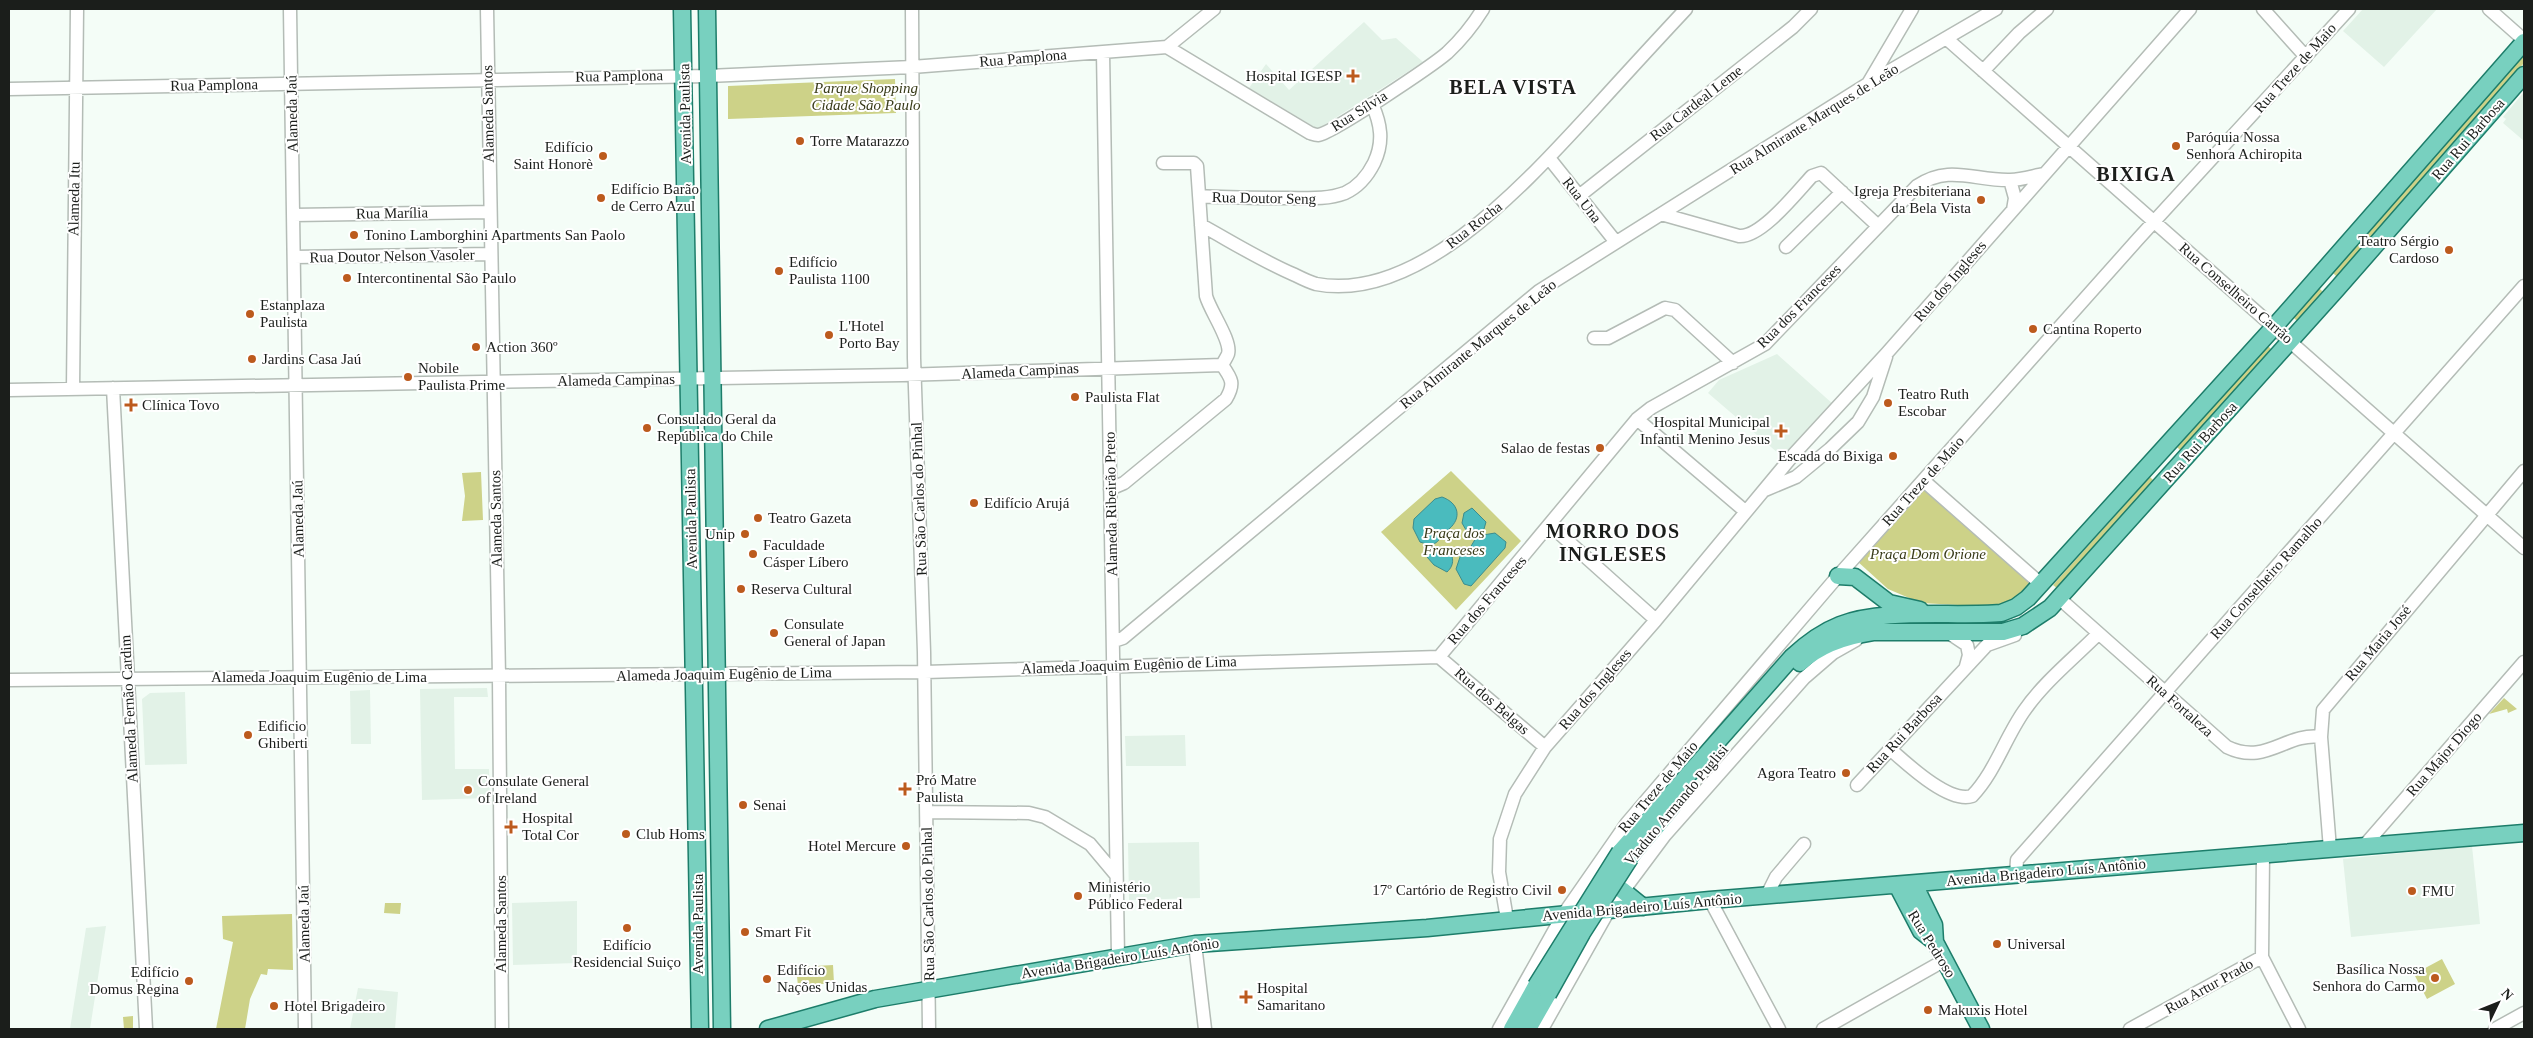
<svg xmlns="http://www.w3.org/2000/svg" width="2533" height="1038" viewBox="0 0 2533 1038" font-family="'Times New Roman',serif">
<style>
.built{fill:#e2f2e7}
.green{fill:#cdd288}
.water{fill:#4abbbe;stroke:#3c8c8d}
.lines{fill:none;stroke-linecap:round;stroke-linejoin:round}
.minor-casing{stroke:#b4bcb6;stroke-width:15}
.major-casing{stroke:#1d7d6a;stroke-width:19}
.minor{stroke:#fff;stroke-width:12}
.major{stroke:#78d0bf;stroke-width:16}
.major-bridge-casing{stroke:#1d7d6a;stroke-width:19;stroke-linecap:butt}
.major-bridge{stroke:#78d0bf;stroke-width:16}
.poi-dot{fill:#bc5a1d;stroke:#fff;stroke-width:2}
.labels{text-anchor:middle;dominant-baseline:central;stroke-width:4;stroke-linejoin:round;paint-order:stroke}
.street-label{font-size:15px;fill:#1b1e1b;stroke:#fff}
.poi-label{font-size:15px;fill:#1b1e1b;stroke:#fff;text-anchor:start}
.park-label{font-size:15px;font-style:italic;fill:#393b19;stroke:#fff}
.district-label{font-size:20px;font-weight:bold;letter-spacing:1px;fill:#1b1e1b;stroke:#fff}
</style>
<rect width="100%" height="100%" fill="#f4fdf7"/>
<path class="built" d="M2363,9H2437L2384,67L2343,31Z
M1364,22L1382,40L1396,38L1423,62L1318,129L1249,88L1266,64L1289,90Z
M2524,92V141L2503,123L2506,119L2503,117Z
M1777,354L1833,404L1785,459L1708,393L1719,380Z
M487,688L488,697H454L455,769H489L490,798L422,800L420,689Z
M370,690L371,744H351L350,691Z
M185,692L187,764L145,765L142,699L150,693Z
M1185,735L1186,766H1126L1125,736Z
M1199,842L1200,898L1129,900L1128,843Z
M2472,846L2480,924L2351,937L2343,859Z
M577,901V963L513,965L512,903Z
M106,926L90,1029H70L86,928Z
M358,988L398,992L395,1029H350Z"/>
<path class="green" d="M2523,56L2524,63L2337,277L2333,273Z
M895,79L896,113L728,119V86Z
M2319,288L2323,292L2297,321L2293,317Z
M2268,346L2272,350L2181,451L2177,447Z
M1451,471L1521,541L1456,610L1381,532Z
M481,472L483,520L462,521L465,496L462,473Z
M2150,477L2154,481L2058,589L2053,585Z
M1923,487L2035,584L2006,605L1977,606L1921,603L1888,589L1857,561Z
M2504,698L2517,709L2508,713L2507,709L2489,714Z
M385,903H401L400,914L384,913Z
M292,914L293,970L268,969L267,975L261,974L250,999L245,1029H216L233,942L223,939L222,916Z
M2442,959L2455,984L2427,999L2414,974Z
M833,965L834,983L798,986L796,967Z
M133,1016V1029H124L123,1017Z"/>
<path class="water" d="M1442,497C1459,503 1462,518 1449,529C1437,538 1440,549 1420,542L1413,528L1414,519L1435,499Z
M1472,508L1486,522L1484,529L1477,533L1466,530L1462,523L1464,513Z
M1495,533L1506,542L1505,548L1471,586L1464,584L1456,569L1461,554L1470,548L1477,536Z
M1438,547L1447,549C1454,555 1455,565 1447,572L1434,565L1427,557Z"/>
<g class="lines">
<defs>
<path id="minor" d="M290,9L305,1029
M487,9L499,677L502,1029
M912,9L914,358L924,652L929,1029
M2263,9L2306,57
M2489,9L2524,40
M1947,39L2524,548
M1167,47L1310,133C1313,134 1315,135 1318,135C1331,134 1433,65 1447,53C1461,40 1473,25 1483,9
M1103,52L1118,956
M1983,71L2019,33L2047,9
M1869,82L1912,9
M9,89L708,76L912,67L1167,47L1214,9
M1549,158L1615,241
M1163,163H1194L1197,166L1206,296C1210,311 1232,341 1228,354C1227,357 1224,361 1222,365
M2010,180L2015,198L2013,210
M1199,196C1229,198 1258,198 1288,198C1307,198 1326,200 1345,193C1358,187 1368,175 1374,163C1384,142 1381,124 1372,104
M1579,196L1793,27L1811,9
M1661,214L1739,236C1761,238 1797,192 1812,176L1821,173L1877,225
M293,215L490,212
M1201,225C1232,242 1262,261 1295,275C1301,278 1309,282 1316,284C1420,304 1530,178 1594,109C1624,76 1655,42 1686,9
M1786,247L1842,192
M294,257L491,254
M1594,338H1608L1665,308L1675,310L1733,363
M113,388L146,1029
M73,389L77,9
M9,390L902,375L1222,365
M1637,419L1745,511
M1924,481L2042,585
M1110,489L1124,483L1226,399C1235,384 1232,379 1222,365
M1765,490L1796,477L1830,449L1858,422L1873,397L1886,357
M1550,525L1656,620
M2060,599L2227,747C2266,766 2286,732 2321,737
M1949,633L1967,645L1969,655L1966,666
M1114,641L1123,638L1539,291L1869,83L1996,9
M1439,657L1637,419L1651,408L1765,344L1917,186C1949,164 1975,181 2010,180C2022,180 2033,176 2044,174
M1439,657L1545,747
M9,680L925,672L1439,657
M1890,749C1906,763 1949,804 1972,796C1995,772 2005,738 2024,711C2044,682 2073,659 2098,634
M1857,785L1987,645L2015,635
M927,812L1029,813L1045,817L1090,844L1116,875
M2364,846L2524,662
M2330,849L2321,737L2323,710L2524,471
M2263,854L2262,957L2299,1029
M2016,875L2017,860L2524,286
M1766,897L1776,877L1804,844
M1710,900L1779,1029
M1507,919L1499,872L1500,839L1515,794L1545,747L1656,620L1794,454L1887,353L2190,9
M1195,944L1205,1029
M1499,1029L1563,915L1627,823L1838,576L2138,239L2349,9
M1542,1029L1609,910L1665,835L1804,678L1833,653L1856,640
M1823,1029L1945,960
M2130,1029L2262,957
M2495,1029L2524,1013"/>
<path id="major" d="M682,9L700,1029
M707,9L722,1029
M1838,576L1855,577L1889,603L1920,610
M1800,663C1820,644 1846,636 1873,632H2003L2023,626L2050,608L2336,290L2524,75
M1620,852L1792,657C1806,644 1822,632 1840,625C1883,608 1953,617 2001,613L2016,607L2028,598L2274,327L2524,42
M1630,858L1673,807
M1914,884L1934,925L1935,942
M1897,885L1921,931L1935,942L1981,1029
M1622,890L1643,907
M768,1029L875,999L1195,944L1427,928L1710,900L2524,833
M1512,1029L1536,986
M1528,1029L1548,994"/>
</defs>
<use href="#minor" class="minor-casing"/>
<use href="#major" class="major-casing"/>
<use href="#minor" class="minor"/>
<use href="#major" class="major"/>
<defs>
<path id="major-bridge" d="M1536,986L1620,852
M1548,994L1582,933L1630,858"/>
</defs>
<use href="#major-bridge" class="major-bridge-casing"/>
<use href="#major-bridge" class="major-bridge"/>
</g>
<g class="poi-dot">
<path d="M1350.5 68.5h5v5h5v5h-5v5h-5v-5h-5v-5h5z"/>
<circle cx="800" cy="141" r="5"/>
<circle cx="2176" cy="146" r="5"/>
<circle cx="603" cy="156" r="5"/>
<circle cx="601" cy="198" r="5"/>
<circle cx="1981" cy="200" r="5"/>
<circle cx="354" cy="235" r="5"/>
<circle cx="2449" cy="250" r="5"/>
<circle cx="779" cy="271" r="5"/>
<circle cx="347" cy="278" r="5"/>
<circle cx="250" cy="314" r="5"/>
<circle cx="2033" cy="329" r="5"/>
<circle cx="829" cy="335" r="5"/>
<circle cx="476" cy="347" r="5"/>
<circle cx="252" cy="359" r="5"/>
<circle cx="408" cy="377" r="5"/>
<circle cx="1075" cy="397" r="5"/>
<circle cx="1888" cy="403" r="5"/>
<path d="M128.5 397.5h5v5h5v5h-5v5h-5v-5h-5v-5h5z"/>
<circle cx="647" cy="428" r="5"/>
<path d="M1778.5 423.5h5v5h5v5h-5v5h-5v-5h-5v-5h5z"/>
<circle cx="1600" cy="448" r="5"/>
<circle cx="1893" cy="456" r="5"/>
<circle cx="974" cy="503" r="5"/>
<circle cx="758" cy="518" r="5"/>
<circle cx="745" cy="534" r="5"/>
<circle cx="753" cy="554" r="5"/>
<circle cx="741" cy="589" r="5"/>
<circle cx="774" cy="633" r="5"/>
<circle cx="248" cy="735" r="5"/>
<circle cx="1846" cy="773" r="5"/>
<path d="M902.5 781.5h5v5h5v5h-5v5h-5v-5h-5v-5h5z"/>
<circle cx="468" cy="790" r="5"/>
<circle cx="743" cy="805" r="5"/>
<path d="M508.5 819.5h5v5h5v5h-5v5h-5v-5h-5v-5h5z"/>
<circle cx="626" cy="834" r="5"/>
<circle cx="906" cy="846" r="5"/>
<circle cx="1562" cy="890" r="5"/>
<circle cx="2412" cy="891" r="5"/>
<circle cx="1078" cy="896" r="5"/>
<circle cx="627" cy="928" r="5"/>
<circle cx="745" cy="932" r="5"/>
<circle cx="1997" cy="944" r="5"/>
<circle cx="2435" cy="978" r="5"/>
<circle cx="767" cy="979" r="5"/>
<circle cx="189" cy="981" r="5"/>
<path d="M1243.5 989.5h5v5h5v5h-5v5h-5v-5h-5v-5h5z"/>
<circle cx="274" cy="1006" r="5"/>
<circle cx="1928" cy="1010" r="5"/>
</g>
<g class="labels">
<g class="street-label">
<text transform="translate(1023 58) rotate(-5)">Rua Pamplona</text>
<text transform="translate(2295 68) rotate(-48)">Rua Treze de Maio</text>
<text transform="translate(619 76) rotate(-1)">Rua Pamplona</text>
<text transform="translate(214 85) rotate(-1)">Rua Pamplona</text>
<text transform="translate(1696 103) rotate(-38)">Rua Cardeal Leme</text>
<text transform="translate(1359 111) rotate(-32)">Rua Sílvia</text>
<text transform="translate(292 114) rotate(-91)">Alameda Jaú</text>
<text transform="translate(488 114) rotate(-91)">Alameda Santos</text>
<text transform="translate(685 114) rotate(-91)">Avenida Paulista</text>
<text transform="translate(1814 119) rotate(-32)">Rua Almirante Marques de Leão</text>
<text transform="translate(2468 139) rotate(-49)">Rua Rui Barbosa</text>
<text transform="translate(1264 198) rotate(1)">Rua Doutor Seng</text>
<text transform="translate(74 199) rotate(-89)">Alameda Itu</text>
<text transform="translate(1582 200) rotate(52)">Rua Una</text>
<text transform="translate(392 213) rotate(-1)">Rua Marília</text>
<text transform="translate(1474 225) rotate(-38)">Rua Rocha</text>
<text transform="translate(392 256) rotate(-1)">Rua Doutor Nelson Vasoler</text>
<text transform="translate(1950 281) rotate(-49)">Rua dos Ingleses</text>
<text transform="translate(2236 293) rotate(41)">Rua Conselheiro Carrão</text>
<text transform="translate(1799 306) rotate(-45)">Rua dos Franceses</text>
<text transform="translate(1478 344) rotate(-39)">Rua Almirante Marques de Leão</text>
<text transform="translate(1020 371) rotate(-3)">Alameda Campinas</text>
<text transform="translate(616 380) rotate(-1)">Alameda Campinas</text>
<text transform="translate(2200 442) rotate(-48)">Rua Rui Barbosa</text>
<text transform="translate(1923 481) rotate(-48)">Rua Treze de Maio</text>
<text transform="translate(919 499) rotate(-92)">Rua São Carlos do Pinhal</text>
<text transform="translate(1111 504) rotate(-91)">Alameda Ribeirão Preto</text>
<text transform="translate(298 519) rotate(-91)">Alameda Jaú</text>
<text transform="translate(496 519) rotate(-91)">Alameda Santos</text>
<text transform="translate(691 519) rotate(-91)">Avenida Paulista</text>
<text transform="translate(2266 578) rotate(-48)">Rua Conselheiro Ramalho</text>
<text transform="translate(1487 600) rotate(-49)">Rua dos Franceses</text>
<text transform="translate(2378 643) rotate(-50)">Rua Maria José</text>
<text transform="translate(1129 665) rotate(-2)">Alameda Joaquim Eugênio de Lima</text>
<text transform="translate(724 674) rotate(-1)">Alameda Joaquim Eugênio de Lima</text>
<text x="319" y="677">Alameda Joaquim Eugênio de Lima</text>
<text transform="translate(1595 689) rotate(-49)">Rua dos Ingleses</text>
<text transform="translate(1492 701) rotate(41)">Rua dos Belgas</text>
<text transform="translate(2180 706) rotate(42)">Rua Fortaleza</text>
<text transform="translate(129 709) rotate(-93)">Alameda Fernão Cardim</text>
<text transform="translate(1904 733) rotate(-47)">Rua Rui Barbosa</text>
<text transform="translate(2444 754) rotate(-49)">Rua Major Diogo</text>
<text transform="translate(1658 787) rotate(-50)">Rua Treze de Maio</text>
<text transform="translate(1676 805) rotate(-50)">Viaduto Armando Puglisi</text>
<text transform="translate(2046 872) rotate(-5)">Avenida Brigadeiro Luís Antônio</text>
<text transform="translate(928 904) rotate(-91)">Rua São Carlos do Pinhal</text>
<text transform="translate(1642 907) rotate(-5)">Avenida Brigadeiro Luís Antônio</text>
<text transform="translate(304 924) rotate(-91)">Alameda Jaú</text>
<text transform="translate(501 924) rotate(-90)">Alameda Santos</text>
<text transform="translate(698 924) rotate(-90)">Avenida Paulista</text>
<text transform="translate(1932 944) rotate(58)">Rua Pedroso</text>
<text transform="translate(1120 958) rotate(-9)">Avenida Brigadeiro Luís Antônio</text>
<text transform="translate(2209 986) rotate(-29)">Rua Artur Prado</text>
</g>
<g class="poi-label">
<text x="1342" y="76" text-anchor="end">Hospital IGESP</text>
<text x="2186" y="137">Paróquia Nossa<tspan x="2186" dy="17">Senhora Achiropita</tspan></text>
<text x="810" y="141">Torre Matarazzo</text>
<text x="593" y="147" text-anchor="end">Edifício<tspan x="593" dy="17">Saint Honorè</tspan></text>
<text x="611" y="189">Edifício Barão<tspan x="611" dy="17">de Cerro Azul</tspan></text>
<text x="1971" y="191" text-anchor="end">Igreja Presbiteriana<tspan x="1971" dy="17">da Bela Vista</tspan></text>
<text x="364" y="235">Tonino Lamborghini Apartments San Paolo</text>
<text x="2439" y="241" text-anchor="end">Teatro Sérgio<tspan x="2439" dy="17">Cardoso</tspan></text>
<text x="789" y="262">Edifício<tspan x="789" dy="17">Paulista 1100</tspan></text>
<text x="357" y="278">Intercontinental São Paulo</text>
<text x="260" y="305">Estanplaza<tspan x="260" dy="17">Paulista</tspan></text>
<text x="839" y="326">L'Hotel<tspan x="839" dy="17">Porto Bay</tspan></text>
<text x="2043" y="329">Cantina Roperto</text>
<text x="486" y="347">Action 360º</text>
<text x="262" y="359">Jardins Casa Jaú</text>
<text x="418" y="368">Nobile<tspan x="418" dy="17">Paulista Prime</tspan></text>
<text x="1898" y="394">Teatro Ruth<tspan x="1898" dy="17">Escobar</tspan></text>
<text x="1085" y="397">Paulista Flat</text>
<text x="142" y="405">Clínica Tovo</text>
<text x="657" y="419">Consulado Geral da<tspan x="657" dy="17">República do Chile</tspan></text>
<text x="1770" y="422" text-anchor="end">Hospital Municipal<tspan x="1770" dy="17">Infantil Menino Jesus</tspan></text>
<text x="1590" y="448" text-anchor="end">Salao de festas</text>
<text x="1883" y="456" text-anchor="end">Escada do Bixiga</text>
<text x="984" y="503">Edifício Arujá</text>
<text x="768" y="518">Teatro Gazeta</text>
<text x="735" y="534" text-anchor="end">Unip</text>
<text x="763" y="545">Faculdade<tspan x="763" dy="17">Cásper Líbero</tspan></text>
<text x="751" y="589">Reserva Cultural</text>
<text x="784" y="624">Consulate<tspan x="784" dy="17">General of Japan</tspan></text>
<text x="258" y="726">Edificio<tspan x="258" dy="17">Ghiberti</tspan></text>
<text x="1836" y="773" text-anchor="end">Agora Teatro</text>
<text x="916" y="780">Pró Matre<tspan x="916" dy="17">Paulista</tspan></text>
<text x="478" y="781">Consulate General<tspan x="478" dy="17">of Ireland</tspan></text>
<text x="753" y="805">Senai</text>
<text x="522" y="818">Hospital<tspan x="522" dy="17">Total Cor</tspan></text>
<text x="636" y="834">Club Homs</text>
<text x="896" y="846" text-anchor="end">Hotel Mercure</text>
<text x="1088" y="887">Ministério<tspan x="1088" dy="17">Público Federal</tspan></text>
<text x="1552" y="890" text-anchor="end">17º Cartório de Registro Civil</text>
<text x="2422" y="891">FMU</text>
<text x="755" y="932">Smart Fit</text>
<text x="2007" y="944">Universal</text>
<text x="627" y="945" text-anchor="middle">Edifício<tspan x="627" dy="17">Residencial Suiço</tspan></text>
<text x="2425" y="969" text-anchor="end">Basílica Nossa<tspan x="2425" dy="17">Senhora do Carmo</tspan></text>
<text x="777" y="970">Edifício<tspan x="777" dy="17">Nações Unidas</tspan></text>
<text x="179" y="972" text-anchor="end">Edifício<tspan x="179" dy="17">Domus Regina</tspan></text>
<text x="1257" y="988">Hospital<tspan x="1257" dy="17">Samaritano</tspan></text>
<text x="284" y="1006">Hotel Brigadeiro</text>
<text x="1938" y="1010">Makuxis Hotel</text>
</g>
<g class="park-label">
<text x="866" y="88">Parque Shopping<tspan x="866" dy="17">Cidade São Paulo</tspan></text>
<text x="1454" y="533">Praça dos<tspan x="1454" dy="17">Franceses</tspan></text>
<text x="1928" y="554">Praça Dom Orione</text>
</g>
<g class="district-label">
<text x="1513" y="87">BELA VISTA</text>
<text x="2136" y="174">BIXIGA</text>
<text x="1613" y="531">MORRO DOS<tspan x="1613" dy="23">INGLESES</tspan></text>
</g>
</g>
<rect width="2533" height="1038" fill="none" stroke="#1b1e1b" stroke-width="20"/>
<g transform="translate(2498 1003) rotate(47)" stroke="#ffffff" stroke-width="4" paint-order="stroke">
<path d="M0-4L9 19L0 12L-9 19Z" fill="#1b1e1b"/>
<text y="-8" font-size="14" font-weight="bold" text-anchor="middle" fill="#1b1e1b">N</text>
</g>
</svg>
